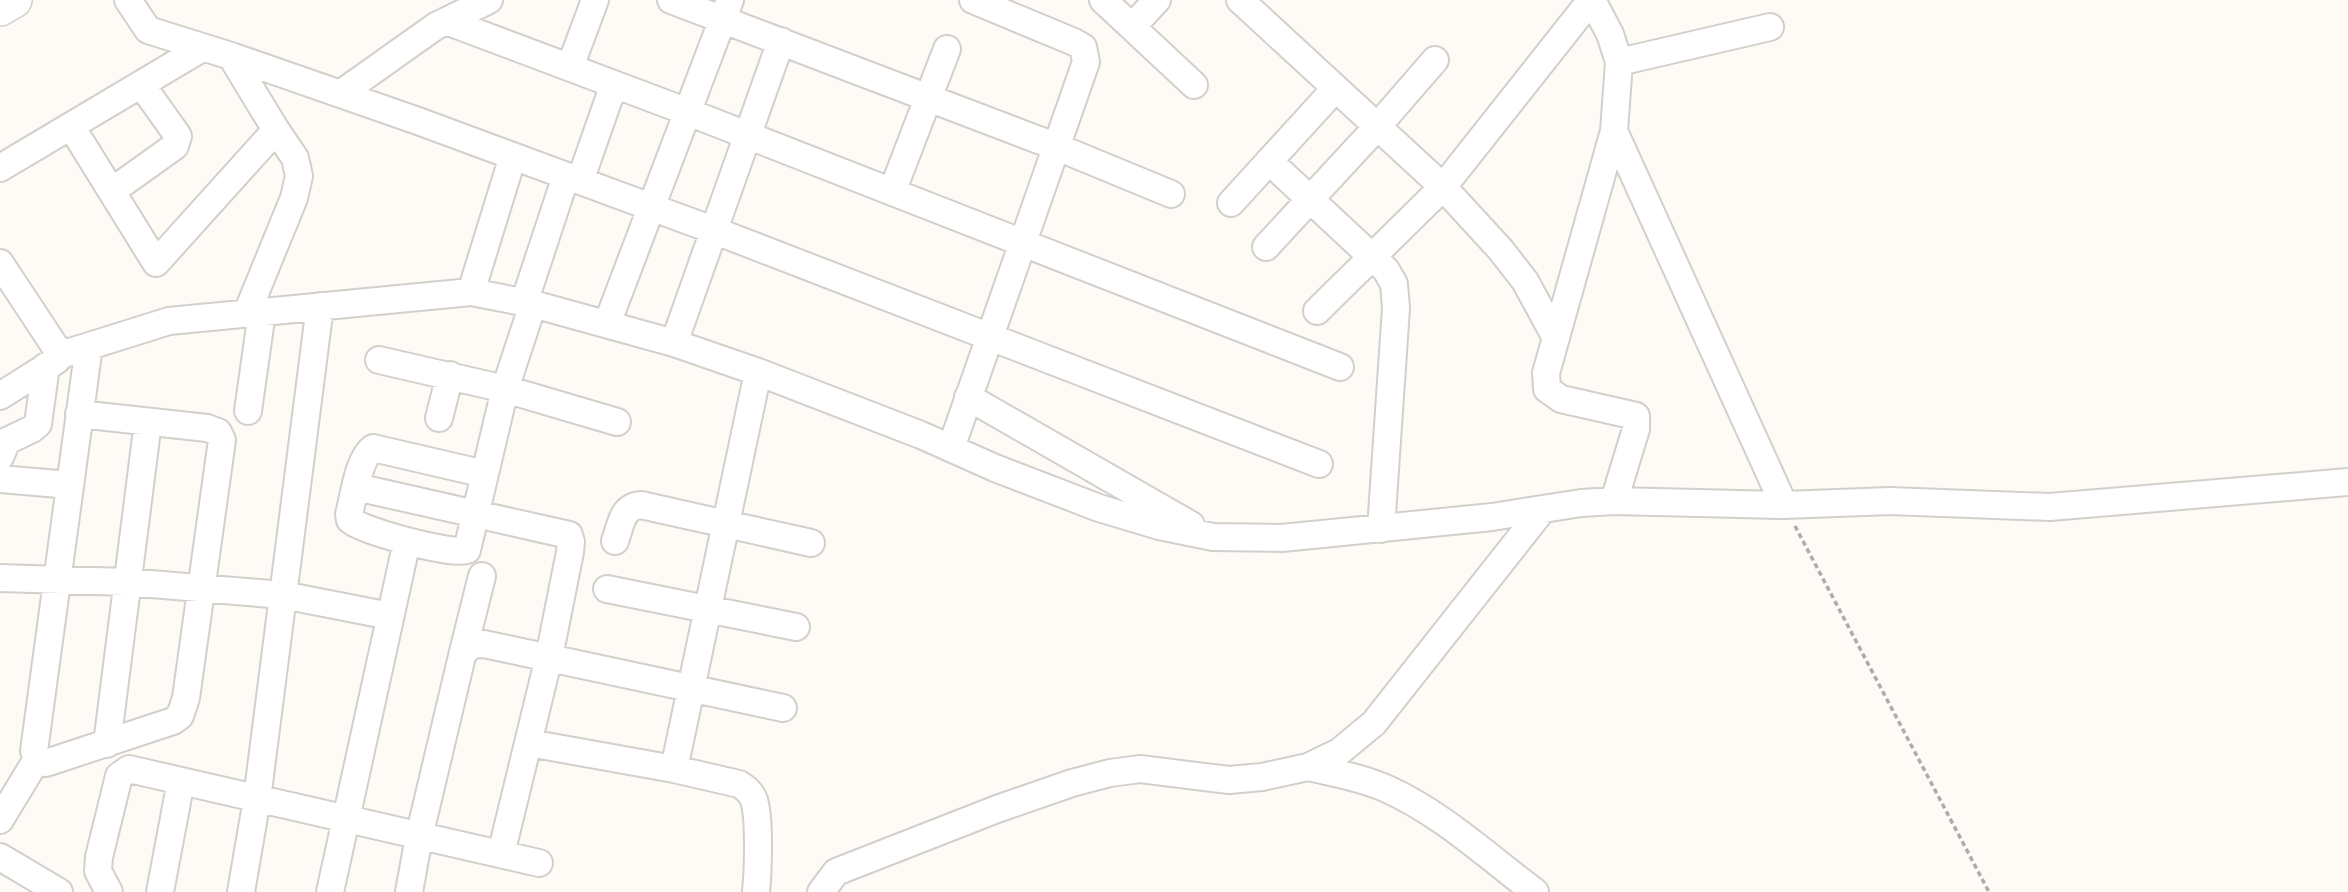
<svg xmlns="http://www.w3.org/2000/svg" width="2348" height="892" viewBox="0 0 2348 892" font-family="Raleway,sans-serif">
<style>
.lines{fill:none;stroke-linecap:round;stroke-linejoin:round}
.minor-casing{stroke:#d3cfcb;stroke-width:30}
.major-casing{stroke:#d3cfcb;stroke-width:38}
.path{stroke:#aeaba8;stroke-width:3.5;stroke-dasharray:5 3.5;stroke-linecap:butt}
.minor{stroke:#fff;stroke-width:26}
.major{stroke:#fff;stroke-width:35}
</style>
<rect width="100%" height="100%" fill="#fefaf6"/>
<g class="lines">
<defs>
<path id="minor" d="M128,0L148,30L231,56L418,121L713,230L1319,464
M671,0L1057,147L1171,194
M1103,0L1194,85
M1240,0L1443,187L1500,249L1525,281L1556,338
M1592,0L1610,34L1619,62L1614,131L1546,373L1547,389L1561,399L1636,416V429L1614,501
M446,21L688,112L1340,367
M1132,27L1157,0
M1619,62L1770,27
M570,67L595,0
M340,94L436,26L489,0
M71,126L156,263L276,130L231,56
M1614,131L1784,505
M1269,161L1386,270L1394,284L1396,308L1381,529
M0,168L202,48
M580,181L614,84
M112,191L175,146L178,136L141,84
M892,192L947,49
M1231,203L1335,89
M1266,247L1376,128L1435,60
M0,263L56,348L67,353L169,321L471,292L533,304L674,343L758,372L921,435L995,468L1099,508L1159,526L1213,537L1282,538L1492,517L1581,503L1614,501L1784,505L1890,501L2050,507L2348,482
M471,292L513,156
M524,303L566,176
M1317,311L1443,187L1591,0
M247,313L294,198L299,176L295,158L276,130
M607,324L730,0
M674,343L781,41
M379,360L505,389L617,422
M0,396L57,360
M968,397L1191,525
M248,411L262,312
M79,414L207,428L218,432L222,440L186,698L180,716L173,721L46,763L37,759L34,751L89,346
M439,418L450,375
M951,448L1086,62L1083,47L1074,42L973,0
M0,457L7,441L32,429L38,424L46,366
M485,474L373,448C358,459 354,496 349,514L350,520C362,531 454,556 467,550L505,389L533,304
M0,479L70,485
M356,487L569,535L571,542L570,552L549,657L501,854
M615,541C621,525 622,506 641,505L811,543
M0,578L127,582L283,595L390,616
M607,589L796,627
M462,656L482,576
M529,743L674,769L758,372
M107,744L148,422
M1308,767C1334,773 1360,777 1385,788C1440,812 1487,856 1535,892
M674,769L739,784C746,788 751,792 754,800C760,820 758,871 756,892
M0,820L37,759
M0,857L59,892
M109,892L98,871L99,857L119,776L129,769L539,863
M160,892L181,781
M241,892L257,799L320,306
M330,892L407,541
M409,892L419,837L462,656C468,646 472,644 484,644L783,708
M821,892L836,872L997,809L1072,783L1110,773L1140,769L1229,780L1262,777L1308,767L1339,752L1374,723L1543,509"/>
<path id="major" d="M0,8L14,0"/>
</defs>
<use href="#minor" class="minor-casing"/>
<use href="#major" class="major-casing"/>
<path class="path" d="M1795,526L1989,892"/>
<use href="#minor" class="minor"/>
<use href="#major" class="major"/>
</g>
</svg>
